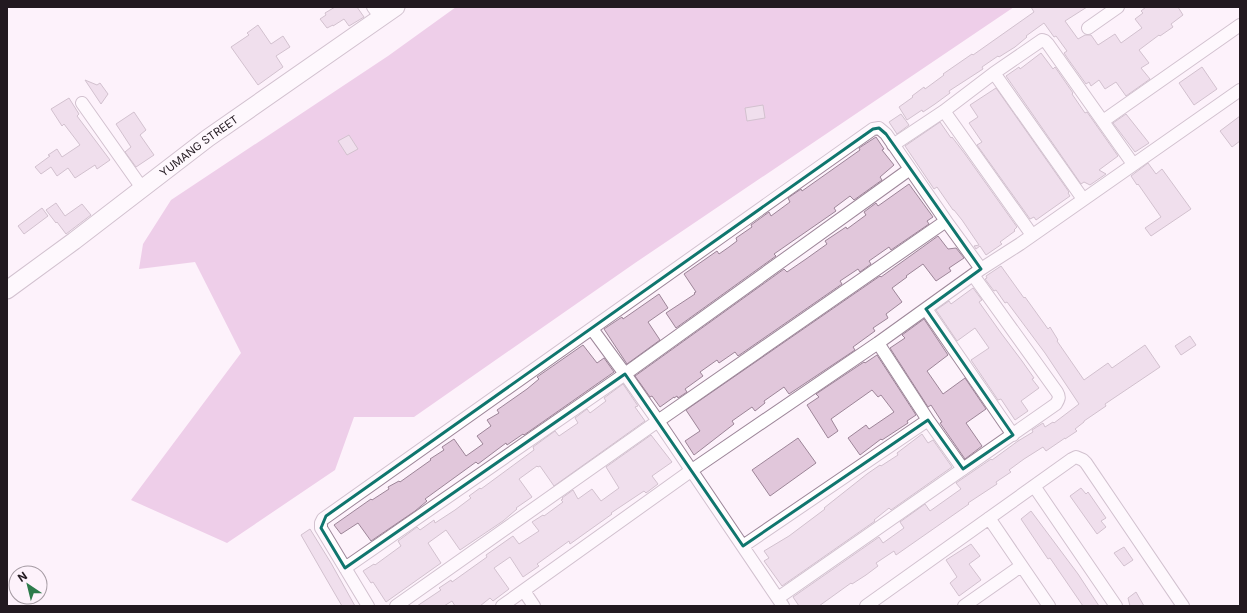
<svg xmlns="http://www.w3.org/2000/svg" width="1247" height="613" viewBox="0 0 1247 613" font-family="Inter,sans-serif">
<style>
.forest{fill:#dca3d2}
.building{fill:#e1c7db;stroke:#9d8598}
.lines{fill:none;stroke-linecap:round;stroke-linejoin:round}
.minor-casing{stroke:#9e879a;stroke-width:14}
.secondary-casing{stroke:#9e879a;stroke-width:19}
.minor{stroke:#fff;stroke-width:12}
.secondary{stroke:#fff;stroke-width:17}
.marked{fill:none;stroke:#0f766e;stroke-width:3;stroke-linejoin:round}
.labels{text-anchor:middle;dominant-baseline:central;stroke-width:4;stroke-linejoin:round;paint-order:stroke}
.street-label{font-size:11px;fill:#221920;stroke:#fdf2fb}
</style>
<rect width="100%" height="100%" fill="#fdf2fb"/>
<path class="forest" d="M456,7H1014L635,263L414,417H354L335,470L227,543L131,500L241,353L195,262L139,269L143,244L171,200L388,56Z"/>
<path class="building" d="M335,7H357L364,17L349,26L344,19L333,26V25L327,28L320,19L326,15L325,13Z
M1031,7H1087L1065,21L1078,39L1085,35H1091L1098,45L1115,34L1121,43L1142,28L1135,19L1143,13L1141,11L1146,7H1178L1183,15L1171,24L1173,27L1160,36L1159,35L1139,50L1149,63L1141,68L1150,79L1126,96L1116,82L1105,89L1099,80L1091,86L1089,82L1086,84L1068,59L1064,53L1067,51L1056,36L1054,37L1044,23L1026,36L1027,37L1015,47L999,57L998,56L982,67L983,69L949,91L950,93L935,104L923,112L922,110L907,120L899,107L913,97L912,96L924,87L925,89L944,75L943,74L972,54L973,55L1034,12Z
M258,25L271,44L283,36L290,47L276,56L283,67L258,85L231,47L249,35L247,33Z
M1041,53L1053,69L1055,67L1073,93L1072,94L1085,113L1087,112L1118,156L1099,170L1106,174L1090,185L1084,182L1081,184L1006,76L1019,67L1020,69Z
M1202,67L1217,89L1194,105L1179,83Z
M85,80L97,85L100,83L108,94L101,104Z
M996,88L1069,192L1068,193L1070,196L1036,220L1034,217L1030,219L977,145L982,142L969,123L978,117L970,105Z
M69,98L79,114L77,116L110,160L97,169L95,165L75,178L68,168L57,176L51,167L41,174L35,167L50,156L48,155L57,149L62,157L80,145L64,124L62,126L51,109Z
M763,105L765,118L747,121L745,108Z
M134,112L146,130L140,135L154,155L136,167L125,152L131,147L116,124Z
M901,114L909,125L897,134L889,122Z
M1126,114L1149,143L1135,152L1113,123Z
M1240,116V141L1232,147L1220,131Z
M940,122L951,138L952,137L965,154L1017,227L1014,230L1015,231L1000,242L1002,244L986,255L980,246L976,249L974,246L979,245L962,220L954,210H953L937,187L934,189L905,146Z
M349,135L358,149L347,155L338,141Z
M876,137L884,149L882,150L894,165L880,177L882,180L854,200L850,196L834,208L836,211L774,254L776,256L676,328L666,313L695,294L694,293L696,292L684,274L717,251L719,254L729,247L737,241L736,238L752,227L751,225L769,212L771,216L790,202L788,198L801,189L802,191L860,150L859,148Z
M1148,163L1156,174L1162,169L1191,209L1151,236L1145,228L1161,217L1138,184L1137,185L1131,176Z
M909,184L933,217L927,221L929,224L891,250L889,247L869,261L871,264L860,272L858,269L840,281L842,284L738,356L735,352L719,363L717,360L700,372L703,376L685,389L687,392L678,398L677,396L674,398V397L660,407L652,396L650,397L635,376L784,269L787,272L806,259L827,244L825,241L846,227L847,229L866,215L864,212L876,203L878,206Z
M56,203L65,216L82,204L91,215L66,234L57,222L56,223L46,210Z
M42,208L48,216L24,234L18,226Z
M938,236L948,249L956,248L964,258L949,268L951,271L936,281L923,264L906,276L907,277L892,288L902,302L886,314L888,318L873,328L875,331L853,347L855,350L789,394L784,387L764,401L765,403L755,411L752,407L732,421L734,424L694,455L685,441L700,431L686,410L880,276L881,277Z
M1001,266L1024,298L1025,297L1048,329L1050,327L1058,340L1057,341L1084,380L1108,363L1112,368L1145,345L1160,367L1105,404L1106,406L1084,421V422L1075,429L1077,431L1065,439V438L1046,451L1043,447L1024,459L1009,470L1011,472L996,482L997,484L968,503L969,504L896,555L894,551L876,563L878,566L866,575L852,584L851,583L819,606H799L793,597L879,537L883,543L904,528L900,522L925,504L930,511L961,489L956,483L991,459L992,460L1018,441L1033,432L1032,430L1043,423L1045,427L1053,422L1054,423L1079,404L1045,353L1007,302L1005,303L996,290L994,291L985,279L987,278L986,276Z
M973,288L982,300L979,302L1001,333L1022,361L1034,378L1032,379L1039,388L1021,401L1028,411L1015,420L1001,399L998,400L971,360L989,348L975,328L957,341L936,310L949,301L951,304Z
M659,294L668,308L648,322L660,340L627,364L604,329L622,317L623,319Z
M924,319L948,355L927,371L943,394L965,378L986,409L966,423L982,446L965,459L940,423L942,422L931,405L928,407L890,348L905,338L902,335Z
M1190,336L1196,345L1181,355L1175,346Z
M583,345L597,363L604,358L614,372L524,435L523,434L507,445L506,443L478,464L476,462L425,499L427,501L415,511L371,541L358,523L341,534L334,525L371,499L372,500L389,489L388,487L399,481L400,482L431,460L430,459L444,450L442,447L454,439L466,456L483,444L477,436L491,426L487,420L499,413L497,410L527,389L539,379L537,377Z
M877,355L916,415L907,421L908,423L882,440L881,439L860,455L848,438L866,425L869,429L894,412L881,395L878,397L872,390L831,419L838,431L828,438L807,405L819,397L816,394L864,362L865,363Z
M623,384L638,406L635,407L645,421L554,486L540,466L538,467L537,466L519,479L532,497L516,508L517,509L503,521L460,550L446,530L428,543L441,563L386,602L373,582L371,583L363,571L374,564L375,565L401,546L398,541L417,527L420,530L434,520L435,523L455,510L471,498L469,496L480,488L481,489L534,450L533,447L555,431L559,436L578,423L575,418L587,409L590,413L606,401L604,398Z
M922,434L928,443L933,440L952,467L891,510L889,508L874,520L875,521L782,586L764,561L769,558L764,551L789,536L825,509L824,508L867,474L880,465L881,466L898,455L897,453Z
M651,435L672,462L652,476L658,484L646,493L644,491L611,513L612,514L570,544L569,541L537,564L539,566L523,577L510,557L494,568L509,589L493,601L490,598L480,606H455L452,601L444,606H417L441,590L439,588L451,580L452,582L487,557L486,555L513,536L519,544L539,531L532,522L543,515L544,516L563,502L561,500L563,499L562,498L573,490L578,499L592,489L601,501L619,488L606,467Z
M798,438L816,463L770,496L752,470Z
M1081,488L1086,494L1088,492L1106,518L1101,521L1106,527L1097,534L1070,496Z
M1031,511L1078,574L1099,606H1083L1050,558L1048,559L1021,519Z
M310,529L331,563L355,606H342L324,575L301,535Z
M971,544L980,556L969,564L981,580L959,596L950,583L957,577L946,560Z
M1124,547L1133,560L1124,566L1114,553Z
M1136,592L1144,606H1130L1128,598Z"/>
<g class="lines">
<defs>
<path id="minor" d="M373,7L381,18
M1088,28L1118,7
M994,73L1083,199
M82,103L142,188
M944,111L1032,235
M1103,121L1240,25
M893,145L944,111L994,73L1042,40L1045,41L1048,44L1133,164
M926,309L1013,435
M592,329L625,374L658,421L783,606
M878,343L928,420L963,469
M1034,486L1116,606
M989,518L1049,606
M743,546L928,420
M345,568L625,374L910,169
M524,591L534,606
M778,598L1056,404C1059,399 1060,397 1057,392L973,275
M368,606L321,528V523L323,519L873,129L879,128L886,134L946,221L981,269
M396,606L658,421L946,221
M502,606L692,470L878,343L981,269L1020,244L1240,90
M866,606L1072,459L1076,457L1083,460L1086,463L1183,606
M964,606L1021,566"/>
<g id="secondary">
<path id="s1" d="M7,290L74,241L208,138L396,7"/>
</g>
</defs>
<use href="#minor" class="minor-casing"/>
<use href="#secondary" class="secondary-casing"/>
<use href="#minor" class="minor"/>
<use href="#secondary" class="secondary"/>
</g>
<path d="M0 0H1247V613H0ZM879,128L886,134L981,269L926,309L1013,435L963,469L928,420L743,546L625,374L345,568L321,528L326,516L873,129Z" fill="#fdf2fb" fill-opacity=".55" fill-rule="evenodd"/>
<path class="marked" d="M879,128L886,134L981,269L926,309L1013,435L963,469L928,420L743,546L625,374L345,568L321,528L326,516L873,129Z"/>
<g class="labels">
<g class="street-label">
<text stroke="none"><textPath href="#s1" startOffset="240">YUMANG STREET</textPath></text>
</g>
</g>
<rect width="1247" height="613" fill="none" stroke="#221920" stroke-width="16"/>
<g transform="translate(28 585) rotate(325)"><circle r="19" fill="#fdf2fb" stroke="#a59ba3"/>
<path d="M0-3L7 15L0 10L-7 15Z" fill="#2c7b4b"/>
<text y="-6" font-size="11" font-weight="bold" text-anchor="middle" fill="#221920">N</text>
</g>
</svg>
